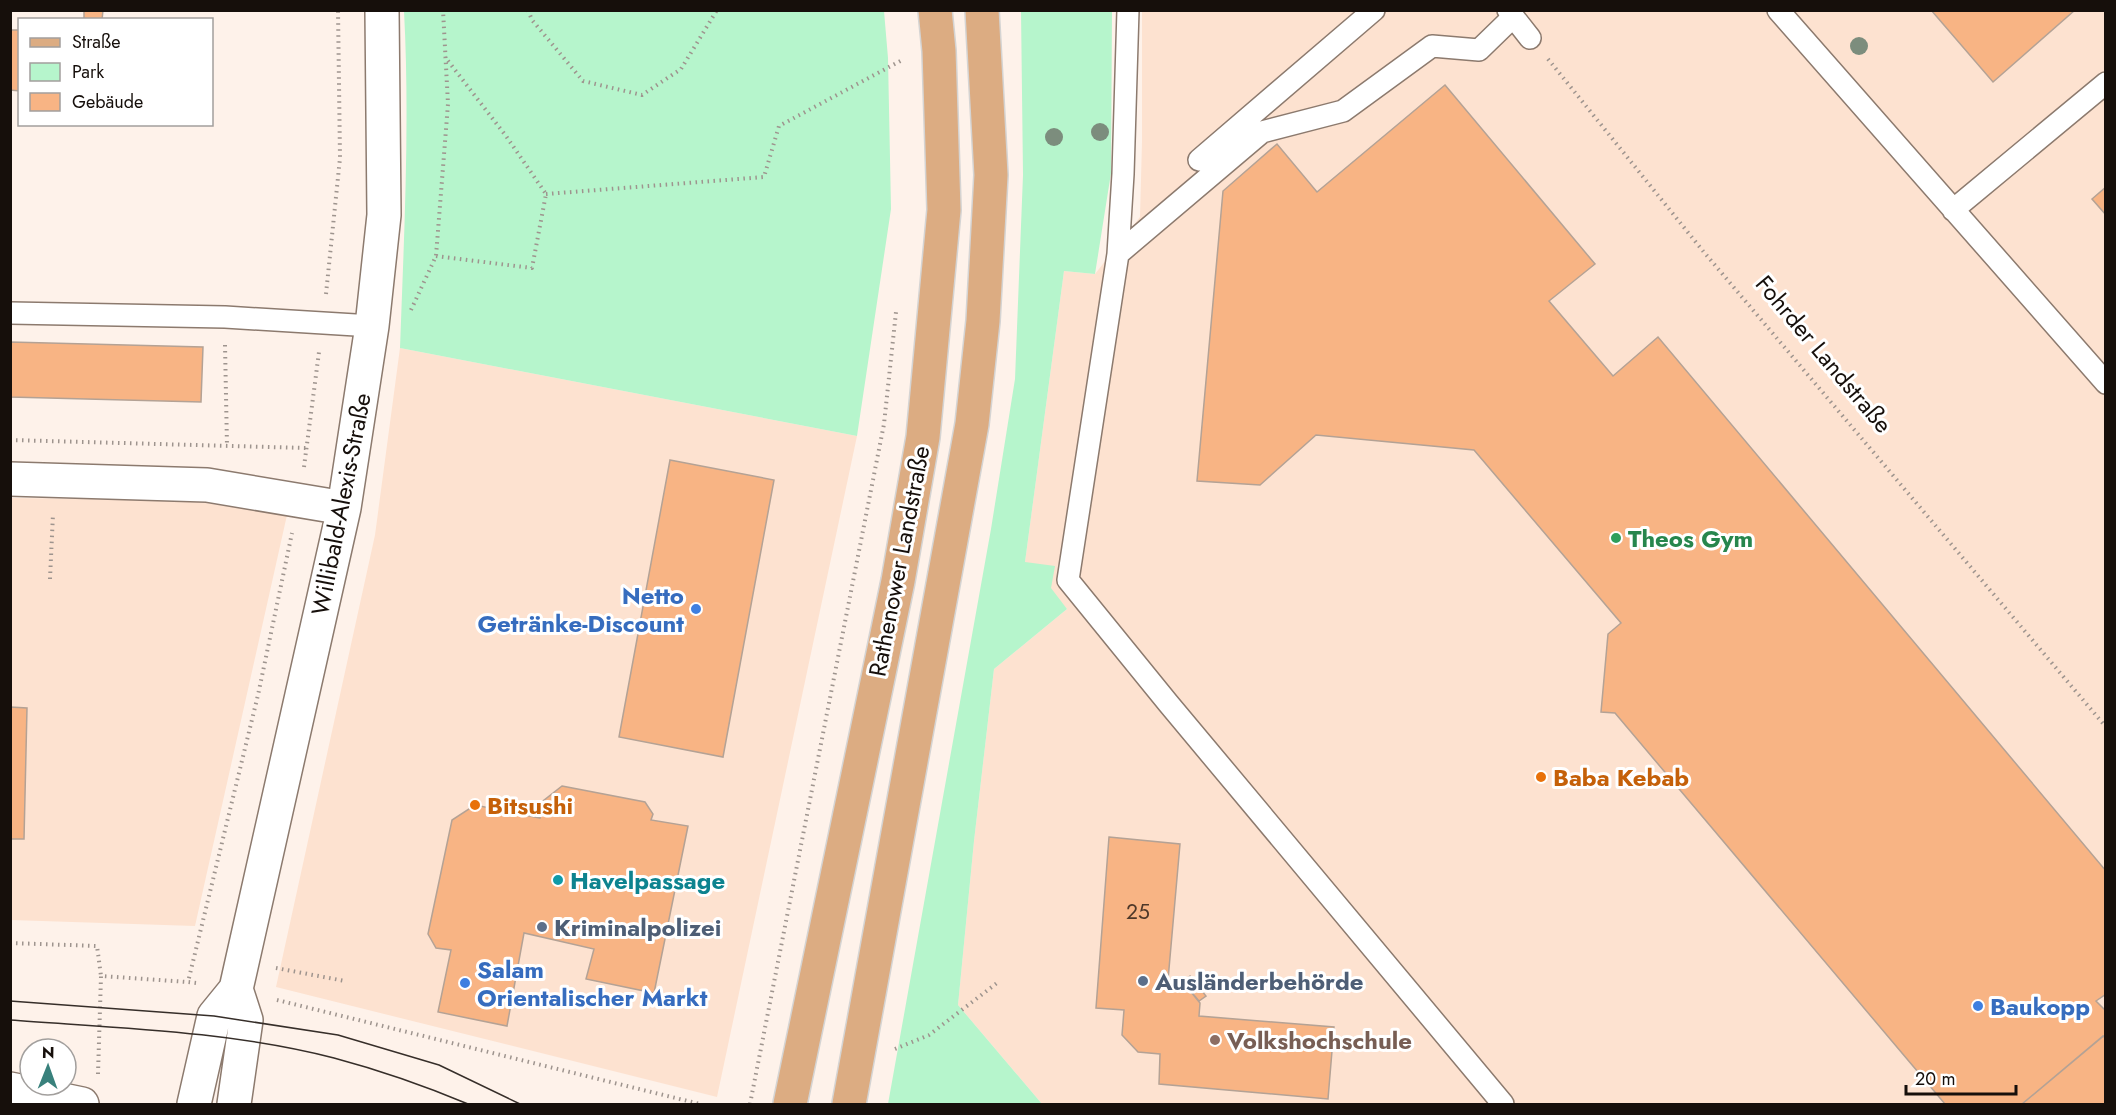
<svg xmlns="http://www.w3.org/2000/svg" width="2116" height="1115" viewBox="0 0 2116 1115" font-family="Jost,sans-serif">
<style>
.built{fill:#fde2d0}
.green{fill:#b6f5cc}
.building{fill:#f8b484;stroke:#b4a295;stroke-width:1.5}
.lines{fill:none;stroke-linecap:round;stroke-linejoin:round}
.lane-casing{stroke:#8c7a6e;stroke-width:24}
.street-casing{stroke:#8c7a6e;stroke-width:36}
.secondary-casing{stroke:#8c7a6e;stroke-width:36}
.primary-casing{stroke:#d5d4d3;stroke-width:36}
.path{stroke:#9e948e;stroke-width:4;stroke-dasharray:1.5 4.5;stroke-linecap:butt}
.lane{stroke:#fff;stroke-width:21}
.street{stroke:#fff;stroke-width:33}
.secondary{stroke:#fff;stroke-width:33}
.primary{stroke:#dcac82;stroke-width:33}
.tram{stroke:#362e29;stroke-width:1.5}
.tree{fill:#7c8d7d}
.leisure-dot{fill:#2e9e5b;stroke:#fff;stroke-width:2}
.shop-dot{fill:#3f7fe0;stroke:#fff;stroke-width:2}
.food-dot{fill:#e8710a;stroke:#fff;stroke-width:2}
.culture-dot{fill:#0f9aa8;stroke:#fff;stroke-width:2}
.service-dot{fill:#5c6f8a;stroke:#fff;stroke-width:2}
.education-dot{fill:#8d6e63;stroke:#fff;stroke-width:2}
.labels{text-anchor:middle;dominant-baseline:central;stroke-width:6;stroke-linejoin:round;paint-order:stroke}
.number-label{font-size:21px;fill:#4e3829}
.street-label{font-size:24px;fill:#160f0b;stroke:#fff}
.leisure-label{font-size:24px;font-weight:bold;fill:#27864d;stroke:#fff;text-anchor:start}
.shop-label{font-size:24px;font-weight:bold;fill:#366cbe;stroke:#fff;text-anchor:start}
.food-label{font-size:24px;font-weight:bold;fill:#c56008;stroke:#fff;text-anchor:start}
.culture-label{font-size:24px;font-weight:bold;fill:#0d838f;stroke:#fff;text-anchor:start}
.service-label{font-size:24px;font-weight:bold;fill:#4e5e75;stroke:#fff;text-anchor:start}
.education-label{font-size:24px;font-weight:bold;fill:#785e54;stroke:#fff;text-anchor:start}
</style>
<rect width="100%" height="100%" fill="#fef2ea"/>
<path class="built" d="M1142,11H2105V1104H1042L958,1005L974,841L994,669L1067,609L1025,562L1064,271L1095,274L1140,217L1142,142Z
M400,348L857,436L717,1097L276,987L375,535Z
M11,498L185,500L287,515L195,926L11,920Z"/>
<path class="green" d="M404,11H884L888,58L891,209L857,436L400,348C404,236 410,123 404,11Z
M1021,11H1112L1111,173L1095,274L1064,271L1025,562L1055,566L1051,588L1067,609L994,669L974,841L958,1005L1042,1104H888L991,529L1015,379L1023,175Z"/>
<path class="building" d="M84,10H103L102,20H84Z
M1931,10H2075L1993,82Z
M10,30H20V91L10,90Z
M1445,85L1595,264L1549,301L1613,376L1658,337L2106,871V994L2096,1001L2106,1011V1034L2022,1104H1945L1615,713L1601,712L1608,634L1621,623L1474,450L1316,435L1260,485L1197,481L1223,191L1277,144L1317,192Z
M2106,187V215L2092,199Z
M10,342L203,347L201,402L10,397Z
M670,460L774,480L723,757L619,737Z
M10,707L27,708L24,839H10Z
M562,786L645,802L653,814L651,820L688,826L654,993L586,979L594,949L524,933L507,1026L438,1012L451,950L436,948L428,934L452,820L475,805L540,818L543,801Z
M1109,837L1180,844L1168,980L1182,981L1200,1003L1199,1016L1334,1027L1328,1099L1159,1084L1160,1054L1138,1052L1122,1035L1124,1010L1096,1008Z
M1190,976L1206,996L1199,1001L1183,982Z
M2103,1036L2106,1038V1104H2022Z"/>
<g class="lines">
<defs>
<path id="lane" d="M1128,10L1123,174L1118,254L1068,580L1168,703L1503,1104
M1508,10L1530,38
M1778,10L2106,383
M1199,160L1374,10
M1953,210L2106,83
M1118,254L1262,132L1343,111L1432,46L1479,50L1513,17
M10,313L225,317L372,326"/>
<path id="street" d="M10,479L207,485L344,508
M194,1104L214,1016L236,989L344,508L372,326L384,215L382,10
M234,1104L246,1020L236,989"/>
<path id="secondary" d="M10,1089L82,1104"/>
<path id="primary" d="M790,1104L898,581L923,437L944,210L939,51L935,10
M849,1104L972,424L983,321L991,175L982,10"/>
</defs>
<use href="#lane" class="lane-casing"/>
<use href="#street" class="street-casing"/>
<use href="#secondary" class="secondary-casing"/>
<use href="#primary" class="primary-casing"/>
<path class="path" d="M528,10L532,20L583,81L642,95L681,69L717,10
M1548,59L1703,251L2106,727
M546,194L764,177L779,126L904,59
M436,256L532,268L546,194L506,136L445,57
M326,294L340,158L338,10
M411,310L436,256L448,104L443,10
M225,345L227,446
M10,440L306,448
M304,467L319,352
M50,579L53,514
M10,943L97,946L101,976
M276,968L345,981
M196,983L188,982L258,695L292,533
M277,1000L700,1104
M895,1049L929,1035L997,983
M98,1074L101,976L188,982
M750,1104L884,424L896,312"/>
<use href="#lane" class="lane"/>
<use href="#street" class="street"/>
<use href="#secondary" class="secondary"/>
<use href="#primary" class="primary"/>
<path class="tram" d="M10,1001L214,1016L338,1035L439,1065L520,1104
M10,1020C118,1028 229,1031 334,1058C379,1070 425,1086 468,1104"/>
</g>
<g class="tree">
<circle cx="1859" cy="46" r="9"/>
<circle cx="1100" cy="132" r="9"/>
<circle cx="1054" cy="137" r="9"/>
</g>
<circle class="leisure-dot" cx="1616" cy="538" r="6"/>
<g class="shop-dot">
<circle cx="696" cy="609" r="6"/>
<circle cx="465" cy="983" r="6"/>
<circle cx="1978" cy="1006" r="6"/>
</g>
<g class="food-dot">
<circle cx="1541" cy="777" r="6"/>
<circle cx="475" cy="805" r="6"/>
</g>
<circle class="culture-dot" cx="558" cy="880" r="6"/>
<g class="service-dot">
<circle cx="542" cy="927" r="6"/>
<circle cx="1143" cy="981" r="6"/>
</g>
<circle class="education-dot" cx="1215" cy="1040" r="6"/>
<g class="labels">
<g class="number-label">
<text x="1138" y="912">25</text>
</g>
<g class="street-label">
<text transform="translate(1824 354) rotate(50)">Fohrder Landstraße</text>
<text transform="translate(341 504) rotate(-79)">Willibald-Alexis-Straße</text>
<text transform="translate(899 561) rotate(-79)">Rathenower Landstraße</text>
</g>
<g class="leisure-label">
<text x="1628" y="538">Theos Gym</text>
</g>
<g class="shop-label">
<text x="684" y="595" text-anchor="end">Netto<tspan x="684" dy="28">Getränke-Discount</tspan></text>
<text x="477" y="969">Salam<tspan x="477" dy="28">Orientalischer Markt</tspan></text>
<text x="1990" y="1006">Baukopp</text>
</g>
<g class="food-label">
<text x="1553" y="777">Baba Kebab</text>
<text x="487" y="805">Bitsushi</text>
</g>
<g class="culture-label">
<text x="570" y="880">Havelpassage</text>
</g>
<g class="service-label">
<text x="554" y="927">Kriminalpolizei</text>
<text x="1155" y="981">Ausländerbehörde</text>
</g>
<g class="education-label">
<text x="1227" y="1040">Volkshochschule</text>
</g>
</g>
<rect width="2116" height="1115" fill="none" stroke="#160f0b" stroke-width="24"/>
<rect x="18" y="18" width="195" height="108" fill="#ffffff" stroke="#a29f9d" stroke-width="1.5"/>
<rect x="30" y="38" width="30" height="9" fill="#dcac82" stroke="#a29f9d" stroke-width="1.5"/>
<text x="72" y="48" font-size="18" fill="#160f0b">Straße</text>
<rect x="30" y="63" width="30" height="18" fill="#b6f5cc" stroke="#a29f9d" stroke-width="1.5"/>
<text x="72" y="78" font-size="18" fill="#160f0b">Park</text>
<rect x="30" y="93" width="30" height="18" fill="#f8b484" stroke="#a29f9d" stroke-width="1.5"/>
<text x="72" y="108" font-size="18" fill="#160f0b">Gebäude</text>
<g transform="translate(48 1067) rotate(1)"><circle r="28" fill="#ffffff" stroke="#a29f9d" stroke-width="1.5"/>
<path d="M0-4.5L10 22L0 15L-10 22Z" fill="#39817c"/>
<text y="-9" font-size="16" font-weight="bold" text-anchor="middle" fill="#160f0b">N</text>
</g>
<path d="M1906 1085v9h110v-9" fill="none" stroke="#160f0b" stroke-width="3"/>
<text x="1915" y="1085" font-size="18" fill="#160f0b" stroke="#ffffff" stroke-width="4.5" paint-order="stroke">20 m</text>
</svg>
